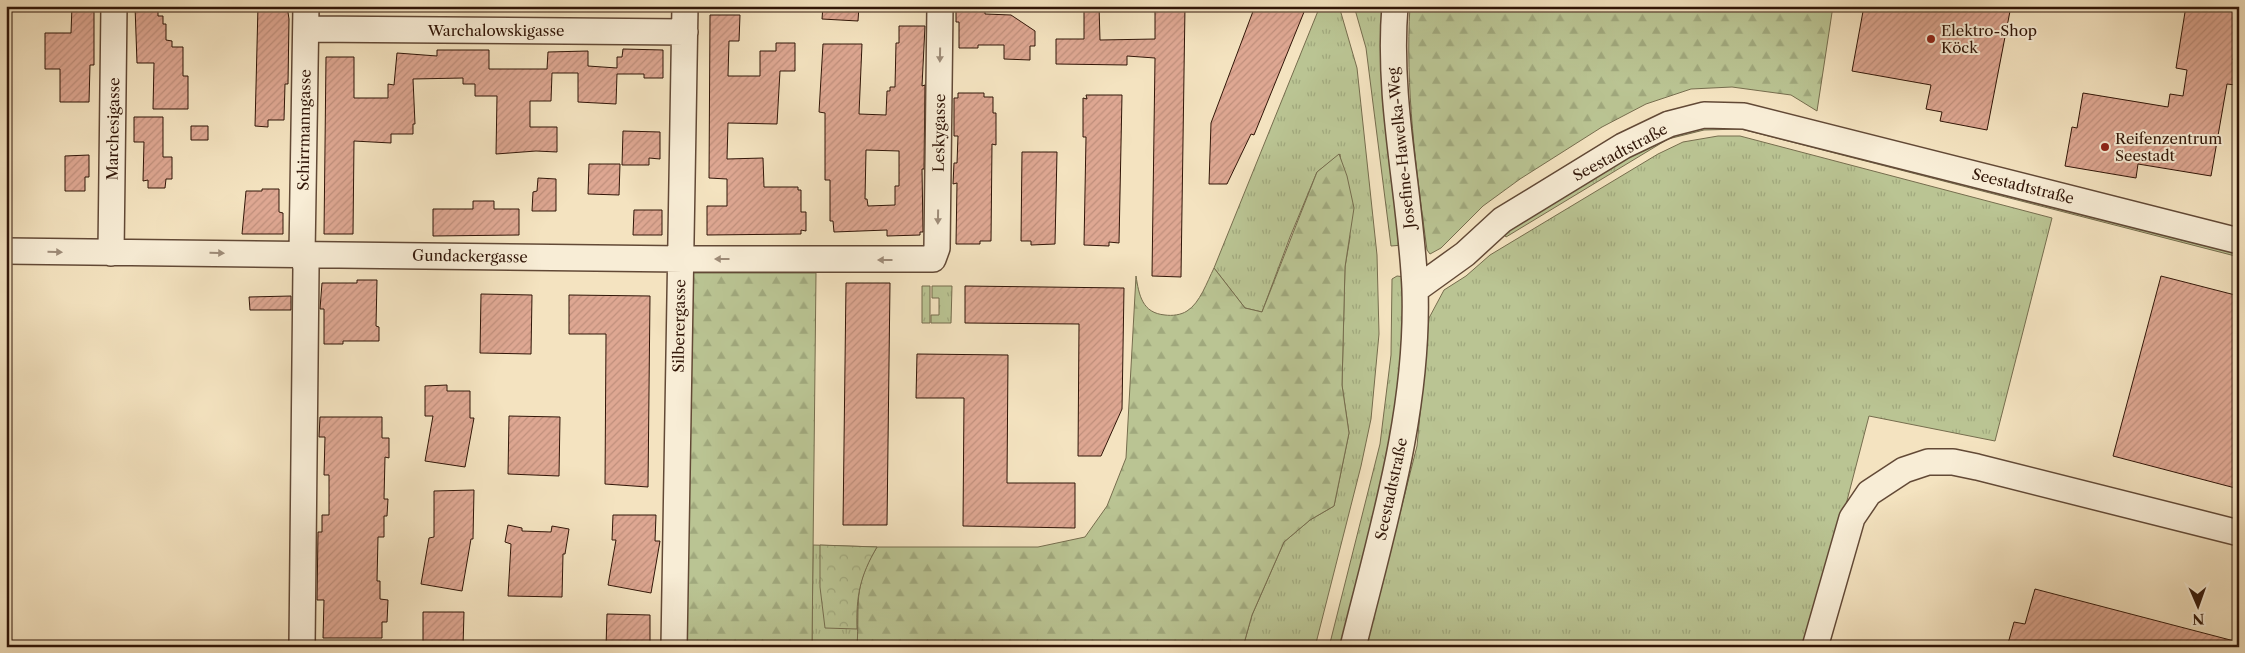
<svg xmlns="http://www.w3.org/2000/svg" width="2245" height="653" viewBox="0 0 2245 653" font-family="'Libre Caslon Text',serif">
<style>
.grass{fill:url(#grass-tufts);stroke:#766d4e}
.forest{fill:url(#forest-firs);stroke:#766d4e}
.park{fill:url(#park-crowns);stroke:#766d4e}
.building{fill:url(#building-hatch);stroke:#311608;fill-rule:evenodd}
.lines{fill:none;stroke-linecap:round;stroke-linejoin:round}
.minor-casing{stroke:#624936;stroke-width:28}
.minor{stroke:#f8edd6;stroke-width:25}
.oneway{fill:#9e8c79}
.poi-dot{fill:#8f2418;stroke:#f8edd6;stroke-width:2}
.labels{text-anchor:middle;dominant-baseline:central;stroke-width:4;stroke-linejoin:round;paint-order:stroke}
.street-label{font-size:15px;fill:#311608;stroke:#f8edd6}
.poi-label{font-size:15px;fill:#311608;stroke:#f8edd6;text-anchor:start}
</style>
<defs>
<pattern id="grass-tufts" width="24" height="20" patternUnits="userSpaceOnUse" patternTransform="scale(1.25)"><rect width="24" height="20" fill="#bac493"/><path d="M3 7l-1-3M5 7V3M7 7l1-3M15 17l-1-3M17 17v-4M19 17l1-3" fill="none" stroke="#a0a87d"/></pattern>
<pattern id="forest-firs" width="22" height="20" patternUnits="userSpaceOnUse" patternTransform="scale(1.25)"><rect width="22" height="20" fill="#bac493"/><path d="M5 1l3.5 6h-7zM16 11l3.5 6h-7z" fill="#a0a87d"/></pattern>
<pattern id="park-crowns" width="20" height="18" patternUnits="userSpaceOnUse" patternTransform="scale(1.25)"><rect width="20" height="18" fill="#bac493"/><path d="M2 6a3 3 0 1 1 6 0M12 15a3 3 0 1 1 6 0" fill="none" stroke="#a0a87d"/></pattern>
<pattern id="building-hatch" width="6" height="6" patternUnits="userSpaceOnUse" patternTransform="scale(1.25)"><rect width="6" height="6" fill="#dea792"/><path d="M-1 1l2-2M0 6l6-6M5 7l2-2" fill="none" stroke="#bf8f7c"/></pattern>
</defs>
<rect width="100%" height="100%" fill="#f4e3c0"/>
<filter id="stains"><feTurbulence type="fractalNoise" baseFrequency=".004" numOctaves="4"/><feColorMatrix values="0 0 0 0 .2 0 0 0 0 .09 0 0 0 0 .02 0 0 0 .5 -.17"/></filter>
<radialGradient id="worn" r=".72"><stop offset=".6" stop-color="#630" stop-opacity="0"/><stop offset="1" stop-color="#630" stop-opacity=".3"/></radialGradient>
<path class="grass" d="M1320,6H1339L1357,68L1377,255L1379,334L1371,419L1361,466L1315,647H1243L1252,615L1284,542L1310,520L1334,506L1349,433L1342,385L1345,267L1350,237L1340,154L1317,172L1290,237L1262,312L1245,308L1214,268Z
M1354,6H1385L1403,245L1391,246L1366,48Z
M1719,122L2239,250V257L1741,129L1704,130L1668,139L1506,237L1503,233L1647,142Z
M1718,136H1740L2052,218L1995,441L1869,416L1809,647H1366L1417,446L1429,318L1444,290L1466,276L1490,255L1658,154L1683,142Z
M1397,276L1405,277L1406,286L1398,411L1343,647H1329L1380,444L1391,355L1392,279Z
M922,286H930V323H922Z
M932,286H952L951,323H931V315H939V298H932Z
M813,545L877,547C852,588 860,602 857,647H812Z"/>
<path class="forest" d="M1410,6H1833L1817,111L1791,95L1732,87L1691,89L1646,104L1602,127L1520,179L1483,206L1441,248L1430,254L1427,250C1416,169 1405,88 1410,6Z
M1339,154L1347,176L1354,208L1345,267L1342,385L1349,433L1334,506L1310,520L1284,542L1252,615L1243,647H857C860,602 852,588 877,547H1038L1085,537L1107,506L1126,458L1136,276C1139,295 1142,313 1165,315C1172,316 1181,315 1187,311C1200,303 1207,282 1214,268L1245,308L1262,312L1317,172Z
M688,273H816L812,647H682Z"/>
<path class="park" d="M820,545L877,547C860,576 856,596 857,629L825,628L820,587Z"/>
<path class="building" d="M72,6H94V65H90L89,102H60V69H45V33H71Z
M135,6H158V16H163V24H166V40L172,41V47H183V76H188V109H153L154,63H137Z
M258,6H287L289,19L288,84H285L284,120H268V127L255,126Z
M823,6H859L858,21L822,19Z
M956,6H985V14L1011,15L1035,31V46H1030V60L1004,59V45H978V48H959V22H956Z
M1084,6H1099L1100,40L1155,39V6H1185L1181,277L1152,276L1155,58L1127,56V65L1056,64V39H1084Z
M1255,6H1302L1300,11L1304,12L1254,135L1251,134L1227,184H1209L1211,123Z
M1864,6H2011L1987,130L1940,121L1942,112L1926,109L1931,85L1852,71Z
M2186,6H2239V28L2233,60L2239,61V72L2236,85L2227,84L2211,176L2138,164L2136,178L2065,166L2072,127L2077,128L2083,93L2168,107L2170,94L2183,96L2187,70L2176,68Z
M710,15H740L739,41H729L728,76H760V51H776V43H795V71H780L777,124L728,123L727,159L763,158L764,187H798V190H801V212H806V231L801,230V234L707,235V206H727V179L709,178Z
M899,26H925L922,86L925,85L924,169H922L923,232H920V235L887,236V230L834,232L833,221H830V180H825V113L819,112L823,44H862L859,114L886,115L887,91H890V87H895L896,43H899ZM866,150L899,151V186H895V205L868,206L867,199H865Z
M623,49L663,50V78H644V74H617L616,104L578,102V73H552L551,101H530V127H557V152L536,151L496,154L497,96H475V84H463V78L413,79L415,124H413V134H391V143L354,141L353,234H324L326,57H354V98H388V84L394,85L397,53L437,56V50H489V69H547L548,52L588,51V66L617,68V57H622Z
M958,93H984V97H993V113H996V145L992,144L991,241H980V244H956L957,183L953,184L954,163H957L958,136H954V98H958Z
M1086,95H1122L1119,243L1109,242V246L1084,245L1086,137H1083V98L1087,99Z
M134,117H163V157H172V179H166L165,188H148V180L143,181L144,142H134Z
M191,126H208V140H191Z
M623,131L660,132V159L649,158V165H622Z
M1022,152H1057L1055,244L1031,245V241H1021Z
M89,155V177H85V191H65V156Z
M589,164H620L619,195L588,194Z
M538,178L556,179V211H532L533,192L537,191Z
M262,189H279V212L283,213V234H242L246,191H262Z
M473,201H494V209H519V235L433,236V209H473Z
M634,210H662V235H633Z
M2161,276L2239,296V489L2113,456Z
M357,280H377L376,326L379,327V341H343V344H324V309H320L322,283H357Z
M846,283H890L887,525H843Z
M965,286L1124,288L1122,409L1101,456H1078L1079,324L965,323Z
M481,294L532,295L531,354L480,353Z
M569,295L650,296L648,487L605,484L606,334H569Z
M291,296V310H250L249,297Z
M917,354L1008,355L1007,483H1075V528L963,526L964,398H916Z
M447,385V391H470V418H474L465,467L425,461L433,416H425V386Z
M509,416L560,417L559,476L508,474Z
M320,417H382V438H389V458L385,457L384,499H388L387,516H384V537H378L377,581H380V599L388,600L387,622H382V638H323L324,600H317L318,532H322V515H329V475H324L325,437H319Z
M474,490L473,539H471L462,591L421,584L429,538L434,537V491Z
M613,515H656L655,541H660L651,593L608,585L616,540H612Z
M508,525L522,528V531L551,532L552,526L569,529L565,554H563L562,597L508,596L511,544L505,542Z
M2035,589L2238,642L2237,647H2007L2014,622L2025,624Z
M423,612H464L463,647H423Z
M607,614L650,615V647H606Z"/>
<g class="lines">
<defs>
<path id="minor" d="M306,29L685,32
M6,251L683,259H933L937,248L940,6
M111,253L114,6
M1415,290L1465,254L1502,220L1623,146L1669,124L1704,115L1744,116L2239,241
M302,647L306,267L302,254L306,6
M674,647L685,6
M1353,647C1382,530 1419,411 1415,289C1411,195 1387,101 1395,6
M1815,647L1852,518L1869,493L1904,470L1928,462H1953L1977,467L2239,533"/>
</defs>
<use href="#minor" class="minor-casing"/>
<use href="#minor" class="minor"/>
</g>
<defs><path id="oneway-solid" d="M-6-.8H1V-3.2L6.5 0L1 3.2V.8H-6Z" transform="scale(1.25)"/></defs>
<g class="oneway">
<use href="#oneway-solid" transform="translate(940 55) rotate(91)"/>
<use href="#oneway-solid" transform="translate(938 217) rotate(91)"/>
<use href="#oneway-solid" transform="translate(55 252) rotate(1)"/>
<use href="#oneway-solid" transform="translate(217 253) rotate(1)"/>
<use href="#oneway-solid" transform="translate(722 259) rotate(-180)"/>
<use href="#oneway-solid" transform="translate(885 260) rotate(-180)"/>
</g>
<g class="poi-dot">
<circle cx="1931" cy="39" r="5"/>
<circle cx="2105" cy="147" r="5"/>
</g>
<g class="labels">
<g class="street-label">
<text x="496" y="30">Warchalowskigasse</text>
<text transform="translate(113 129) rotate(-89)">Marchesigasse</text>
<text transform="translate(304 130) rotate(-89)">Schirrmanngasse</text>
<text transform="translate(939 133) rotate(-89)">Leskygasse</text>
<text transform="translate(1401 148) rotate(-96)">Josefine-Hawelka-Weg</text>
<text transform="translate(1620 152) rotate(-28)">Seestadtstraße</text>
<text transform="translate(2023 186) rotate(14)">Seestadtstraße</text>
<text transform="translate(470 256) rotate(1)">Gundackergasse</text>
<text transform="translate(679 326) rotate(-89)">Silberergasse</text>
<text transform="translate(1391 489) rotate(-78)">Seestadtstraße</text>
</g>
<g class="poi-label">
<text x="1941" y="30">Elektro-Shop<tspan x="1941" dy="17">Köck</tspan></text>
<text x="2115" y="138">Reifenzentrum<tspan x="2115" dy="17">Seestadt</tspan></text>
</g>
</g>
<rect width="2245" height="653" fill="none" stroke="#f4e3c0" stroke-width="25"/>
<rect x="8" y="8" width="2230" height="638" fill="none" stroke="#311608" stroke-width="2.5"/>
<rect x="12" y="12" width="2220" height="628" fill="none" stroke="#311608"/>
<g transform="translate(2198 606) rotate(178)" stroke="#f8edd6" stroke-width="4" paint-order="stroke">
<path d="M0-4L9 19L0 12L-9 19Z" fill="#311608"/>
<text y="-8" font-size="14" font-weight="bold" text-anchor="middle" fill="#311608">N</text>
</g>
<rect width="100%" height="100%" filter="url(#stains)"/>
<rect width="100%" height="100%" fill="url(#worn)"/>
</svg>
